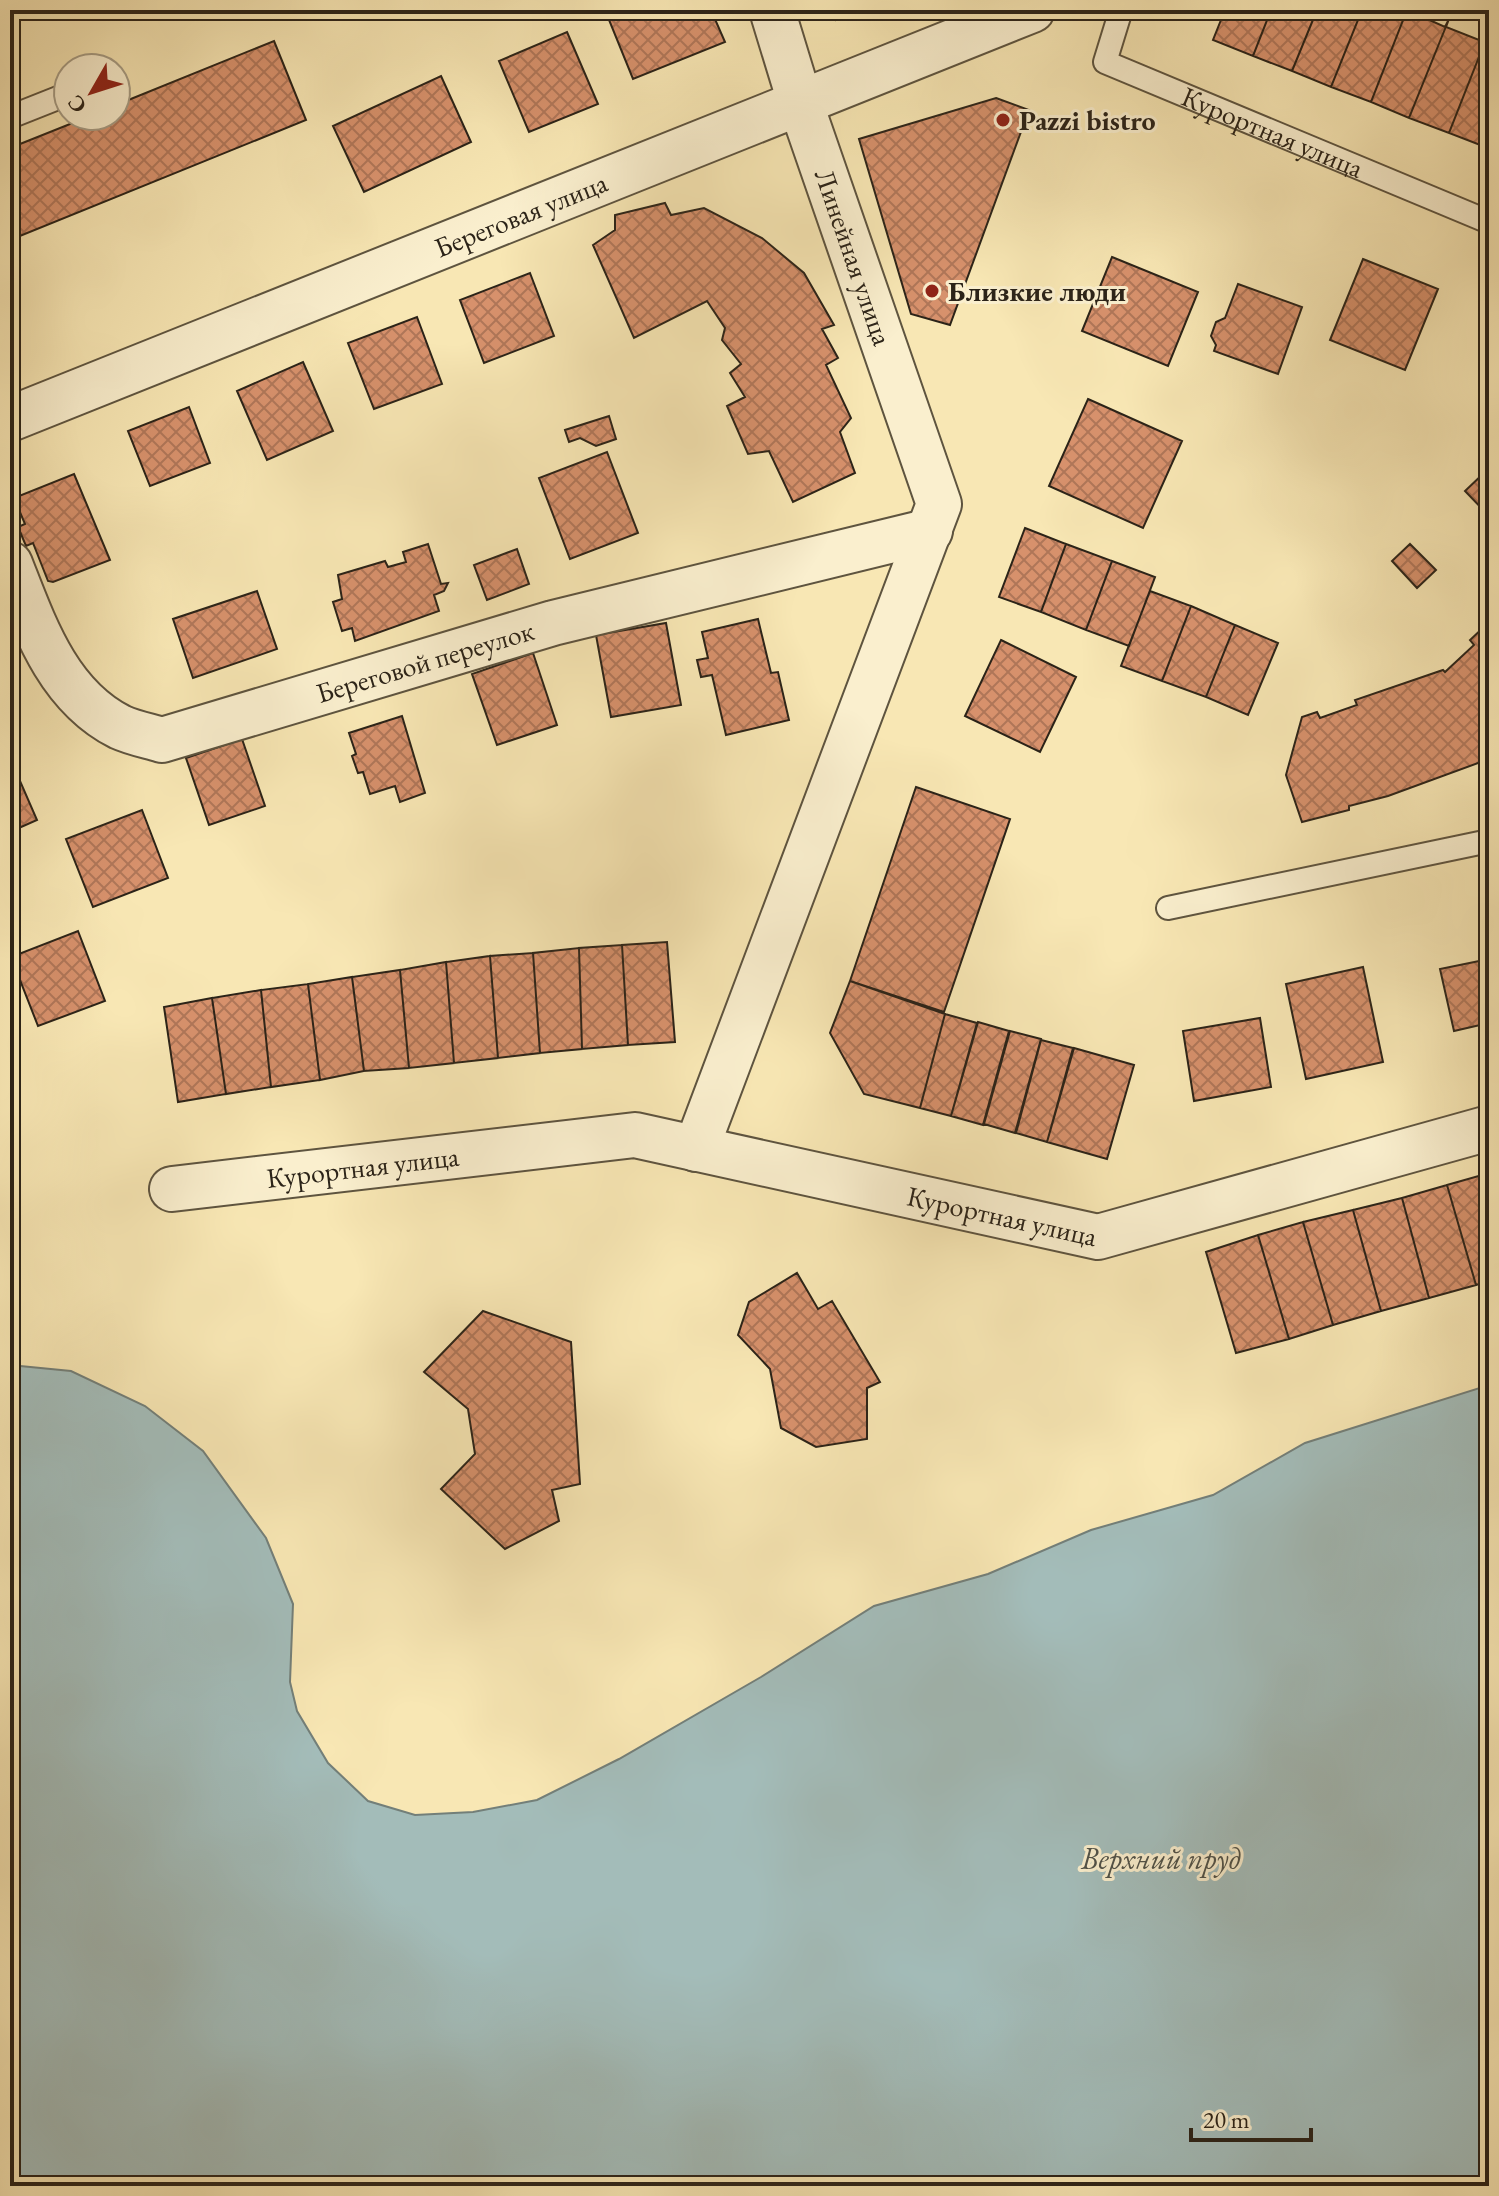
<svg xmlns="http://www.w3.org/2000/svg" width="1499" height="2196" viewBox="0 0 1499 2196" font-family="'EB Garamond',serif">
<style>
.water{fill:#a3bcb9;stroke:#737f79;stroke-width:2}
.building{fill:url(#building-cross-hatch);stroke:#2b2318;stroke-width:2}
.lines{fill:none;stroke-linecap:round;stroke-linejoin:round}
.lane-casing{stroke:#5e543f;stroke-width:26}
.street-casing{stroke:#5e543f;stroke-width:48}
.lane{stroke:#faefce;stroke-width:22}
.street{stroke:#faefce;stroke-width:44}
.poi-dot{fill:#8f2418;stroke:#faefce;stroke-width:3}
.labels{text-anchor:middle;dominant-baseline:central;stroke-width:6;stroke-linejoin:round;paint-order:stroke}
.poi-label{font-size:28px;font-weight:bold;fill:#2b2318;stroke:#faefce;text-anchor:start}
.street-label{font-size:28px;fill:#2b2318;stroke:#faefce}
.water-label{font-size:30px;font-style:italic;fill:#4f5148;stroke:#faefce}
</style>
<defs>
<pattern id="building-cross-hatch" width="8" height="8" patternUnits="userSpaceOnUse" patternTransform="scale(2)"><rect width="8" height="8" fill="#d7916c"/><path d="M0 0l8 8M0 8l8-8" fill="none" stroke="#af7658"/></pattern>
</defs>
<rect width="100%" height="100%" fill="#f8e7b4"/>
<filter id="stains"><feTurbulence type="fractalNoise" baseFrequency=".0025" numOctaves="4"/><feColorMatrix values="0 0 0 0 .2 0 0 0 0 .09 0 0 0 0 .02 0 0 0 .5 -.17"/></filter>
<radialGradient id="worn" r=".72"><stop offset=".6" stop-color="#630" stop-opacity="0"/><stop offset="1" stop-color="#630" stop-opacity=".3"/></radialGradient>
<path class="water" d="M10,1365L71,1371L145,1406L203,1451L266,1538L293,1604L290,1682L297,1711L328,1763L368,1801L415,1815L473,1812L537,1800L619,1759L761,1677L874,1606L988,1574L1091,1530L1213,1495L1305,1443L1489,1385V2186H10Z"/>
<path class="building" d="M605,10H711L725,42L633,79Z
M832,10H870L836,20Z
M873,10H900L875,18Z
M1225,10H1271L1253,56L1213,40Z
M1271,10H1317L1292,71L1253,56Z
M1317,10H1362L1331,87L1292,71Z
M1362,10H1407L1371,102L1331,87Z
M1407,10L1445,27L1449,19L1409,118L1371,102Z
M1449,19L1446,27L1484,42L1488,34L1449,133L1409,118Z
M567,32L598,104L529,132L499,61Z
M1488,34L1485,42L1489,44L1488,148L1449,133Z
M274,41L306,120L10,240V148L90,116H116V105Z
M441,76L471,142L364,192L333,126Z
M996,98L1029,110L950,325L911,314L859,139Z
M665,203L671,215L704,208L762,238L804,273L834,325L822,329L838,358L826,365L851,418L840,432L855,473L793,502L769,451L748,454L727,406L745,397L730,373L741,364L722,340L725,328L707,301L634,338L593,245L615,230V215Z
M1112,257L1198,292L1168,366L1082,331Z
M1363,259L1438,289L1405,370L1330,340Z
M530,273L554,336L484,363L460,300Z
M1238,284L1302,307L1278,374L1214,351L1216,345L1211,336L1216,322L1225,318Z
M417,317L442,384L374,409L348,343Z
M303,362L333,431L267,460L237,391Z
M1088,399L1182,441L1143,528L1049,486Z
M189,407L210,463L150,486L128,431Z
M609,416L616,439L596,446L580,438L569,442L565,430Z
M607,452L638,533L570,559L539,478Z
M1484,473L1489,478V516L1465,491Z
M74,474L110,560L53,582L48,581L33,543L26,546L18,527L25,524L14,498Z
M1025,528L1066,544L1041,612L999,597Z
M428,544L441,584L448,583L444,591L434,595L439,611L355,641L352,628L342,631L333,602L342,599L338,575L385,561L388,567L406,562L403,552Z
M1066,544L1112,561L1086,630L1041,612Z
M1410,544L1436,570L1417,588L1392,561Z
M517,549L529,584L487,600L474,565Z
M1112,561L1155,577L1129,646L1086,630Z
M257,591L277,649L193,678L173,619Z
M1150,591L1191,606L1162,681L1121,666Z
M1191,606L1235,625L1206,697L1162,681Z
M758,619L771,673L778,672L789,720L726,735L712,675L701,677L697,660L708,658L702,632Z
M1489,622V759L1388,796L1349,806V810L1302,822L1286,775L1302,717L1317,712L1320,718L1357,705L1355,700L1443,670L1445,672L1474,645L1470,640Z
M666,623L681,705L611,717L596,635Z
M1235,625L1278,643L1248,715L1206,697Z
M1001,640L1076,677L1040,752L965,716Z
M533,653L557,725L497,745L472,674Z
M402,716L425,793L400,802L395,786L370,794L363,772L358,773L352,756L356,754L349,733Z
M242,739L265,806L209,825L186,758Z
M10,758L37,820L10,832Z
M916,787L1010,819L944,1012L850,981Z
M142,810L168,878L93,907L66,839Z
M78,931L105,1001L38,1026L11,957Z
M667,942L675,1042L628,1045L622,945Z
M622,945L628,1045L582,1049L579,948Z
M579,948L582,1049L540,1053L533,953Z
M533,953L540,1053L498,1058L490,956Z
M490,956L498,1058L454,1063L446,962Z
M1489,959V1023L1454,1031L1440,969Z
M446,962L454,1063L409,1068L400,970Z
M1363,967L1383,1062L1306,1079L1286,984Z
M400,970L409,1068L364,1071L352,977Z
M352,977L364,1071L320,1080L308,984Z
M850,981L945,1014L920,1108L864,1094L830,1033Z
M308,984L320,1080L271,1087L261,990Z
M261,990L271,1087L226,1094L212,998Z
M212,998L226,1094L178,1102L164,1007Z
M945,1014L977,1023L951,1116L920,1108Z
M1260,1018L1271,1087L1194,1101L1183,1031Z
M978,1022L1009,1031L983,1125L951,1116Z
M1010,1031L1041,1039L1015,1133L984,1124Z
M1041,1040L1073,1048L1047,1142L1016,1133Z
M1074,1048L1134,1065L1107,1159L1047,1142Z
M1489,1173V1281L1476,1285L1447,1185Z
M1447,1185L1476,1285L1429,1298L1402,1198Z
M1402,1198L1429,1298L1381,1311L1353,1210Z
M1353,1210L1381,1311L1333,1325L1303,1222Z
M1303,1222L1333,1325L1289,1339L1258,1235Z
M1258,1235L1289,1339L1236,1353L1206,1252Z
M797,1273L818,1309L832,1301L880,1382L867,1388V1439L816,1447L781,1428L770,1369L738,1335L749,1302Z
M483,1311L571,1342L580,1484L552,1490L559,1521L505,1549L441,1489L475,1454L468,1409L424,1372Z"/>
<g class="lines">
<defs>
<g id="lane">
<path id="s1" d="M1121,10L1105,62L1489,222"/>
<path d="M10,117L68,94"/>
<path d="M1168,908L1489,841"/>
</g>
<g id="street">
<path id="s2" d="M10,419L1032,10"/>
<path id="s3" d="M10,564C34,625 57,695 120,727C133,733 149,736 162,740L553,623L930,531"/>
<path d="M696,1149L939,504L801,105L772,10"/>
<path id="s4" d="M172,1189L635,1135L1098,1237L1489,1128"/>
</g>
</defs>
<use href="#lane" class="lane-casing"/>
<use href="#street" class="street-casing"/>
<use href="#lane" class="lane"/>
<use href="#street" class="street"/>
</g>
<g class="poi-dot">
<circle cx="1003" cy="120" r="8"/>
<circle cx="932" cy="291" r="8"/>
</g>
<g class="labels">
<g class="poi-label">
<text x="1019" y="120">Pazzi bistro</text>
<text x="948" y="291">Близкие люди</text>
</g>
<g class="street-label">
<text stroke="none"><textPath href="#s1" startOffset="236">Курортная улица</textPath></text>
<text stroke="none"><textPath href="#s2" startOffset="550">Береговая улица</textPath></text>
<text transform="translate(854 257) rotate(71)">Линейная улица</text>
<text stroke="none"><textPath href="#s3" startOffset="520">Береговой переулок</textPath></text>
<text stroke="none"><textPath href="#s4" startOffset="192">Курортная улица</textPath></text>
<text stroke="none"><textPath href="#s4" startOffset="842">Курортная улица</textPath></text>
</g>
<g class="water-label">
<text x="1161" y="1858">Верхний пруд</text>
</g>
</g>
<rect width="1499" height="2196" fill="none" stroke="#f8e7b4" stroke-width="40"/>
<rect x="12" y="12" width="1475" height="2172" fill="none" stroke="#2b2318" stroke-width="4"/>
<rect x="20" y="20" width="1459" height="2156" fill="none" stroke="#2b2318" stroke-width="2"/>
<g transform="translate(92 92) rotate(231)"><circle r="38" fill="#faefce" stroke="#a79d85" stroke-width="2"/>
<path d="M0-6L14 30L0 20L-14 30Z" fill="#8f2418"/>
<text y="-12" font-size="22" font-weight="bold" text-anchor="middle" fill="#2b2318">С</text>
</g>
<path d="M1191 2128v12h120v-12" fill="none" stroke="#2b2318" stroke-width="4"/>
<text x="1203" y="2128" font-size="24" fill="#2b2318" stroke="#faefce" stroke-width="6" paint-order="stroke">20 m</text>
<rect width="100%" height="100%" filter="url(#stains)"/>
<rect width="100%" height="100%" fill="url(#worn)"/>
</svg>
